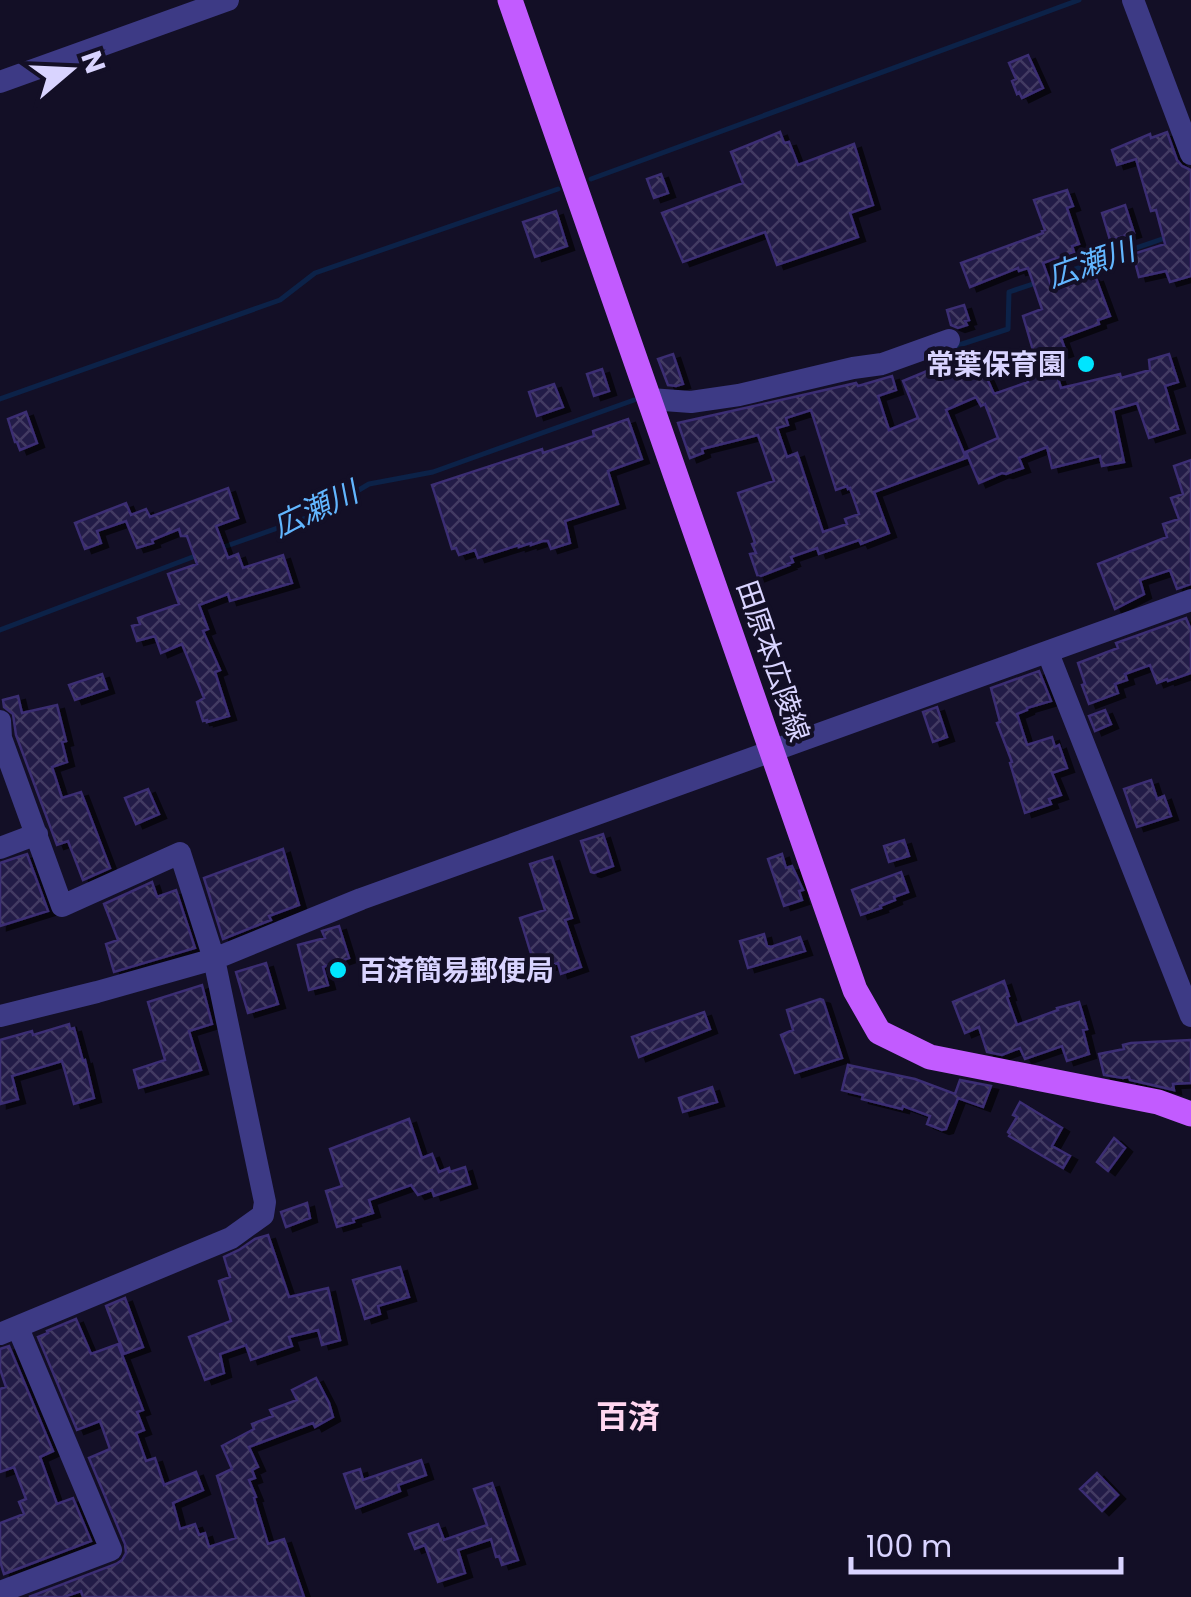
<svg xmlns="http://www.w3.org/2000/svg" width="1191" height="1597" viewBox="0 0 1191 1597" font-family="Poppins,'Noto Sans JP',sans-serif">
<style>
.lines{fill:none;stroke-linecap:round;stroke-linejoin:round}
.stream{stroke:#0c2248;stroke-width:5}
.building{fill:url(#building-cross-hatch);stroke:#3b2d73;stroke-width:2.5;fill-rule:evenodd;filter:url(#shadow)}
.minor{stroke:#3d3a85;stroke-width:22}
.major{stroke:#c25bff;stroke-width:25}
.poi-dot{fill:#00e5ff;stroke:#130f26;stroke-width:4}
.labels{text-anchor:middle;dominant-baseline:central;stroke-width:8;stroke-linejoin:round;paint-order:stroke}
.poi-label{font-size:28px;font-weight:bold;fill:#d9d4ff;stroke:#130f26;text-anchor:end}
.street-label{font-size:28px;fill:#d9d4ff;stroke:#130f26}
.water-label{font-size:30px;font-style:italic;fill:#62b6ff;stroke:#130f26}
.quarter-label{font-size:32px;font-weight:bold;fill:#ffd6f0;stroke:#130f26}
</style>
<defs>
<pattern id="building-cross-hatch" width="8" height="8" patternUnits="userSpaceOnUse" patternTransform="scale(2.5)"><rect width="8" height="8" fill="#241b47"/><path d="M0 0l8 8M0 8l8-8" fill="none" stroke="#433b63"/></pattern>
<filter id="shadow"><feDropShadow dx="7" dy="4" stdDeviation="0" flood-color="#0009"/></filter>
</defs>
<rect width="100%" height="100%" fill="#130f26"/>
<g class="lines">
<path class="stream" d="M591,179L1079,0
M1046,279L1168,237
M953,347L1008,329L1009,292L1036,283
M0,399L280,300L315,273L558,189
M218,549L320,513L369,484L433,472L634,400
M0,630L198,555"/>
</g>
<path class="building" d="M1028,55L1043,88L1022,98L1019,92L1017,94L1012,81L1016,79L1009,63Z
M780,132L784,143L789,142L798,165L854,144L873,205L850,213L858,237L777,265L765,232L683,262L662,213L743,183L731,152Z
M1167,132L1177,160L1182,166L1191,170V276L1170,282L1166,271L1139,277L1133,254L1165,244L1156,210L1151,211L1136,159L1117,165L1112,150L1150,134L1151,138Z
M661,174L668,193L654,198L647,179Z
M1067,190L1073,206L1067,208L1079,244L1072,246L1074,252L1043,263L1053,291L1092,277L1093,279L1096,278L1110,316L1098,320L1099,324L1061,338L1066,352L1051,357L1061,388L1120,374L1121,378L1150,370L1149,360L1169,354L1178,382L1165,386L1178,429L1149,438L1137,403L1113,410L1124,462L1102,466L1100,456L1052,468L1047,447L1019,458L1023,468L1006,474L1002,473L979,483L966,452L998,438L985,404L981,406L976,397L946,410L966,458L874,492L889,533L861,544L859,540L819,554L817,548L791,557L793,562L788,564L789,565L758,577L750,554L756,553L752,544L755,543L738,493L774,481L758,435L702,449L703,453L690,458L678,423L856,383L858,386L892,376L896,390L878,396L889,430L918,418L903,381L932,369L930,365L974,349L994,394L1028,382L1023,369L1037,364L1023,316L1042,309L1028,268L1019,271L1018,268L970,287L961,263L1043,233L1042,231L1045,230L1034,200ZM811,410L836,490L847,486L848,489L850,488L859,514L845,519L847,524L823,532L797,453L787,457L777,428L788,425L786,418Z
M1125,205L1134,233L1110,240L1102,213Z
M556,211L567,246L535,257L523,222Z
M964,305L969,320L965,321L967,325L958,328L951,325L947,310Z
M673,354L683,384L676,386L668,385L658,359Z
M602,369L609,391L594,396L587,374Z
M554,384L563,407L537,416L529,392Z
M26,412L37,443L20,450L17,442H15L8,419Z
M628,419L642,459L608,471L618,504L565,521L570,543L551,549L548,541H543L531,545V543L519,547V545L478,558L475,550L459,555L456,548L452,549L432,485L542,449L543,453L594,436L593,431Z
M1191,460V584L1177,589L1170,570L1140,580L1144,594L1115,609L1098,564L1167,537L1163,524L1179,519L1171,498L1183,494L1174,466Z
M228,488L238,518L216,526L228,558L238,554L243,568L283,555L292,583L230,601L228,594L199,605L208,629L203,631L220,670L215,672L229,716L207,722V720L203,721L197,702L204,698L182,644L161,653L155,636L137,641L132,626L140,624L138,618L179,604L168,574L197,564L187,536H181L179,529L152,540L153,543L137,548L126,521L97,531L101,543L85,549L75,523L126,503L131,515L146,509L150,517Z
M1186,618L1191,630V673L1168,681L1167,679L1157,683L1150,665L1125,674L1127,680L1115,684L1118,693L1089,704L1082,685L1085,684L1078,663L1118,648L1116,643Z
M1039,671L1051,701L1027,708V710L1017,714L1027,745L1052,737L1055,747L1059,745L1067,768L1052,773L1061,795L1049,799L1051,804L1025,813L1010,763L1012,762L997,723L1000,722L991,688Z
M102,674L107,689L75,700L69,685Z
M18,696L22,713L57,705L66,741L62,742L67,762L52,767L62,798L81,792L110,868L83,880L68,841L57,845L16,735L13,714L4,707L3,700Z
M937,707L947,737L933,742L923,712Z
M1105,710L1111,724L1095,731L1089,716Z
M1151,780L1157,799L1164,796L1171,816L1137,827L1124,789Z
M148,789L159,814L136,824L125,798Z
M603,834L613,866L594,873L591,872L581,841Z
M904,840L909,856L889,862L884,846Z
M283,849L299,905L269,916L271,920L223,939L204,878Z
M27,854L48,911L0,926V863Z
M782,854L786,868L792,866L803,890L799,891L802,900L784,906L768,859Z
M552,857L572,918L565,920L581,967L561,974L558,963L536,970L520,918L545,910L530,864Z
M901,872L908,892L894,897L895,900L880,906L881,908L861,915L852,890Z
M152,882L157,897L176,890L195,948L114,972L106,944L118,940L104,904Z
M339,926L349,958L323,967L328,985L309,990L298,945L325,938L322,931Z
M764,934L767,946L771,947L800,937L805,951L748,968L740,941Z
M266,963L278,1004L248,1013L236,972Z
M1004,981L1009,996L1007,997L1017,1025L1058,1010L1057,1008L1079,1002L1087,1029L1083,1030L1089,1054L1067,1061L1062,1046L1025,1059L1020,1048L1002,1055L987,1052L979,1027L965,1033L953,1002Z
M202,985L212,1024L189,1031L201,1070L139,1088L134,1070L165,1060L148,1002Z
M820,999L823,1000L842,1058L795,1073L781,1035L793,1030L787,1010Z
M704,1012L710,1029L639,1057L632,1037Z
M69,1024L70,1029L74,1028L83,1061L85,1060L94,1098L74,1104L62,1061L12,1076L18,1099L0,1104V1040L32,1031L33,1035Z
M1191,1040V1083L1173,1084L1174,1090L1130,1080L1129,1077L1123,1078L1104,1075L1099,1054L1124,1049L1123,1045L1131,1043Z
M848,1065L915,1079L955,1094L960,1080L991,1086L983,1107L958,1098L946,1129L942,1130L927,1124L930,1116L903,1106L902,1109L862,1099L863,1095L842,1090Z
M712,1087L717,1102L683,1112L679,1098Z
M1020,1102L1062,1128L1052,1146L1070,1156L1063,1168L1009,1136L1010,1134L1008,1132L1017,1117L1013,1115Z
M409,1119L422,1158L432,1154L439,1172L449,1168L450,1172L465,1167L470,1184L434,1196L432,1190L418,1195L411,1185L369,1200L373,1213L353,1219L354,1222L337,1227L326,1191L342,1186L330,1149Z
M1114,1138L1125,1148L1108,1171L1097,1162Z
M307,1203L310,1218L286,1227L281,1212Z
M268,1235L289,1297L328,1288L340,1340L322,1345L318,1330L289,1337L292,1346L251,1360L246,1345L220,1354L224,1373L205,1380L189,1337L231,1321L219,1281L230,1277L224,1257L239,1250L255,1239Z
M400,1267L409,1297L378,1306L380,1314L365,1319L353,1280Z
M125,1298L143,1347L124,1354L106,1306Z
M76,1319L91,1354L118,1344L143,1410L137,1412L144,1430L136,1433L146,1461L155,1458L164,1485L196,1472L203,1490L173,1503L180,1529L195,1524L199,1535L205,1533L209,1547L236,1538L217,1476L232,1469L222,1446L254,1429L252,1424L273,1416L270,1410L297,1400L292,1390L316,1378L329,1403L333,1417L315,1427L313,1423L310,1424L249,1447L258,1467L252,1470L255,1478L249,1480L256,1497L254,1498L268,1544L284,1539L304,1597H83L81,1591L64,1597H29L116,1564L122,1560L126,1553L125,1544L89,1458L110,1449L100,1421L77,1430L38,1337L48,1333L47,1331Z
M9,1346L53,1451L40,1457L57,1504L73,1498L91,1541L4,1574L0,1561V1523L24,1514L19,1502L26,1499L14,1467L0,1472V1389L6,1387L0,1369V1349Z
M421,1460L426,1475L398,1485L400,1491L356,1508L344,1474L360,1469L363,1480Z
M1097,1473L1118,1495L1102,1511L1080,1489Z
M492,1483L518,1560L502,1565L499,1556L496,1557L491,1539L458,1550L465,1573L438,1582L425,1545L415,1549L409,1534L438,1524L444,1540L487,1525L474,1489Z"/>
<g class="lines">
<path class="minor" d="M1133,0L1191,154
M0,82L228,0
M650,399L691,402L739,395L853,368L882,364L949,340
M1048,653L1191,1016
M0,721L1,738L62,906L180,853L214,959L265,1202L263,1215L231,1238L0,1334
M0,848L37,834
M0,1016L97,992L214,959L361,899L1191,600
M0,1592L111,1550L18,1328"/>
<path class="major" d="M510,0L855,990L879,1032L930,1057L1158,1102L1191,1114"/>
</g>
<g class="poi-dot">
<circle cx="1086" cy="364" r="10"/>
<circle cx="338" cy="970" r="10"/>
</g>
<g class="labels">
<g class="poi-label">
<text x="1066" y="364">常葉保育園</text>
<text x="358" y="970" text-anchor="start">百済簡易郵便局</text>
</g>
<g class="street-label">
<text transform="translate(773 661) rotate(71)">田原本広陵線</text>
</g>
<g class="water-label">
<text transform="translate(1091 263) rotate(-19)">広瀬川</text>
<text transform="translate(315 509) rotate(-25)">広瀬川</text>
</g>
<g class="quarter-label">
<text x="628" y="1416">百済</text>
</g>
</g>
<g transform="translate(70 70) rotate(71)" stroke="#130f26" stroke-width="8" paint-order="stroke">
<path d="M0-8L18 38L0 25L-18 38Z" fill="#d9d4ff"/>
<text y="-15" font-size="28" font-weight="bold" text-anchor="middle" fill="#d9d4ff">N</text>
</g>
<path d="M851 1557v15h270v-15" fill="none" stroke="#d9d4ff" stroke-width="5"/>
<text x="866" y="1557" font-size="30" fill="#d9d4ff" stroke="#130f26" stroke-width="8" paint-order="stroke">100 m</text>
</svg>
